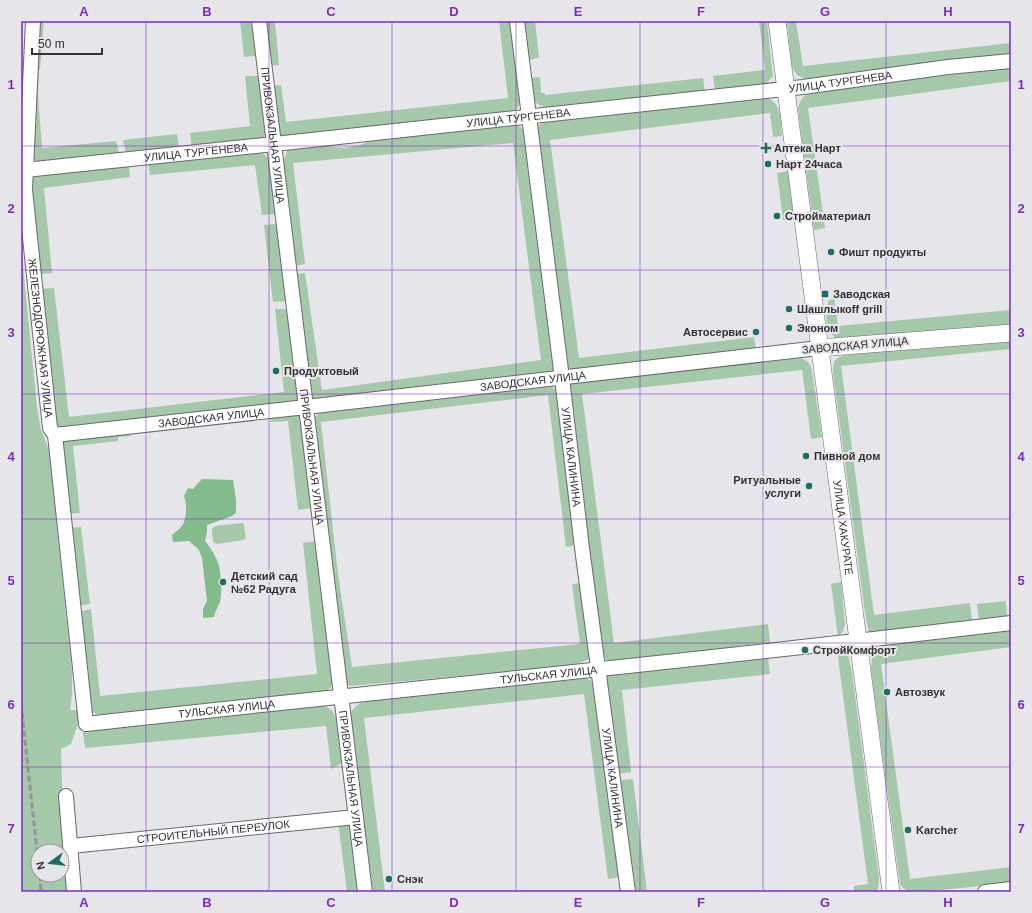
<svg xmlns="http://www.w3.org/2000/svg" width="1032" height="913" viewBox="0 0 1032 913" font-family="Arial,sans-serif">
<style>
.green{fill:#a5c7aa;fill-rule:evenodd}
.forest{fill:#83bb8c}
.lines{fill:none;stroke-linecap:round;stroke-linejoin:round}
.minor-casing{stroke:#69686b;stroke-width:16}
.major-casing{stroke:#69686b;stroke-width:18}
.minor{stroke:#fff;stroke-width:14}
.major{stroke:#fff;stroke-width:17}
.rail{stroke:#949396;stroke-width:3;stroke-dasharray:6 3;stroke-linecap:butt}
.grid{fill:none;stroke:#7b2cbf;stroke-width:1;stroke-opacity:0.55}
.poi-dot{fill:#226b65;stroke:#e6e5e9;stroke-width:1.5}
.labels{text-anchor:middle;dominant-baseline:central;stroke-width:4;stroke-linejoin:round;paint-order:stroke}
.street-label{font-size:11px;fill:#323133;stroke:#e6e5e9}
.poi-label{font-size:11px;font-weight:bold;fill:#323133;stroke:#e6e5e9;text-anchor:start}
.neatline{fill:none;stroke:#7b2cbf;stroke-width:1.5}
.grid-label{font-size:13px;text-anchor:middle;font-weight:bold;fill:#7b2cbf}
</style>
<rect width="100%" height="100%" fill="#e6e5e9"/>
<path class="green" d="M37,21H44L40,69L39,70L38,94L42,148L116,141L120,156L39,163L32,158Z
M240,21H254L257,56L244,57Z
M263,21H275L279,65L268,66Z
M499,21H513L522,102L515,110L504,112L283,137L280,136L271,86L281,85L286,122L508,98Z
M522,21H535L539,58L528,60Z
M759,21H767L773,76L766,83L762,85L715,90L713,76L765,70Z
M787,21H796L803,66L1011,43V56L806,80L797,75L792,67Z
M1011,66V81L808,108L825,228L814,230L798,109C799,102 802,97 808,93L949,73Z
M245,76H260L266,131L264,137L261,139L192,147L190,133L250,126Z
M540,77L541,93H545V95L703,78L705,92L552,108L542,106L534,102L530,78Z
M768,98C783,106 780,120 782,136L773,137L770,113L550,140L579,358L754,337L756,350L576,370L570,369L567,366L535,131L539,125L543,122Z
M508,124C515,124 519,125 524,130L555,370L551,374L311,400L295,274L305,273L322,390L541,360L513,143L293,163L305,264L295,266L283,162L287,151L292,148L318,145L344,148L360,145L370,141Z
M177,134L179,147L126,154L123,140Z
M261,151L270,161L275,214L262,215L255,165L150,175L148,162Z
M129,163L130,177L44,188L52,273L41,274L30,187L32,179L36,176Z
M788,171L794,219L783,220L777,173Z
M276,224L287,301L273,302L264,225Z
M21,247L37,407L41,430L49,450L72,672V695L70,710H78L81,715L71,744L61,749L63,819L70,892H21ZM38,851H62V875H38Z
M54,288L69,417L284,392L275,309H288L299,397L298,402L58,429L54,425L40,289Z
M834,299L838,326L1011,310V327L837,340C825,328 824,315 829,300Z
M1011,339V349L841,366L874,615L970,603L972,622L873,633L869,631L866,620L833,373C833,361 834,359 845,355Z
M800,358C808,360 810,364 812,371L822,437L811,439L802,370L582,394L614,643L768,624L770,642L680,654L610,661L606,659L603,655L568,390L570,385L580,381Z
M546,385L554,388L559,393L577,541L572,546L566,547L548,395L321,422L338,574L352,667L580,644L572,584L582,583L592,656L589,659L572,666L350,686L345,682L314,418L320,412Z
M296,414L300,418L301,422L312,508L298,510L288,421L270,422L271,417Z
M131,431V436L118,437V441L73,446L80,513L67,514L62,440Z
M242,523L244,524L246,538L243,540L217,544L213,542L212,529L215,526Z
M81,527L90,604L78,606L70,528Z
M316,541L334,681L331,687L325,692L101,717L88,709L78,612L91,609L100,696L317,674L303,543Z
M841,582L845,623L843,631L838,637L831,584Z
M1006,601L1007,618L979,621L977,604Z
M1011,629V647L881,664L910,879L1011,867V883L920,892C912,892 905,892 900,884L871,670L872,656L879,647L920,640Z
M837,650L848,655L852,672L879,879L878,889L875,892H854V886L868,884Z
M768,657L770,674L622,690L631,772L617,774L605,684L607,675Z
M582,676L593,682L620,877L608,879L584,694L364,718L385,892H373L350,715C355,700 373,700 387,698Z
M302,706C310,706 320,704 327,707C342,714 341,749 342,763L331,769L326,726L85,748L83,733L85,730L89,729H108L143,723Z
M633,779L647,892H632L619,783L622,780Z
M338,821L347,822L351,825L360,892H347Z"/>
<path class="forest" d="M202,479L233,480L236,500V513L232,516L207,525V531L205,541C211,548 217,558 219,566C221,574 222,595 220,602C218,607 215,611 214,617L203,618V609L207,601L202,558L199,550L189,541L173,542L172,535C175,532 180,529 182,526C187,518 187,504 184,496L188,488L193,489Z"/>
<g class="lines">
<defs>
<g id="minor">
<path id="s1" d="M33,21L25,190L50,428L55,435L86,724C394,690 703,660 1011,623"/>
<path id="s2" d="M259,21L365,892"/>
<path id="s3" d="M517,21L562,378L582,548L628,892"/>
<path id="s4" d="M25,170L274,144L803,87L948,67L1011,61"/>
<path id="s5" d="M55,435L306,407L819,348"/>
<path d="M66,796L74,892"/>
<path id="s6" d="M71,846L356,817"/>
<path d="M985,892L1011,889"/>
</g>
<g id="major">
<path id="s7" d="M777,21L891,892"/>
<path d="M819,348L1011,333"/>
</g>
</defs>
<use href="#minor" class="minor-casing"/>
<use href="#major" class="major-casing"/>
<use href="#minor" class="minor"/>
<use href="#major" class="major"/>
<path class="rail" d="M21,704L38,860
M40,875L41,892"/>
</g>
<path class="grid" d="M146,21V892M269,21V892M392,21V892M516,21V892M640,21V892M763,21V892M886,21V892M21,146H1011M21,270H1011M21,394H1011M21,519H1011M21,643H1011M21,767H1011"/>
<g class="poi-dot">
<path d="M764 142h4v4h4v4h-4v4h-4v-4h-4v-4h4z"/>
<circle cx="768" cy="164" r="4"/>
<circle cx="777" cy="216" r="4"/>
<circle cx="831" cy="252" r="4"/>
<rect x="821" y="290" width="8" height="8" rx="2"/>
<circle cx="789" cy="309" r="4"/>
<circle cx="789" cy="328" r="4"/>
<circle cx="756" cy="332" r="4"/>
<circle cx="276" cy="371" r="4"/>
<circle cx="806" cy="456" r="4"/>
<circle cx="809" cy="486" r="4"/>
<circle cx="223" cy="582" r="4"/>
<circle cx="805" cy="650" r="4"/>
<circle cx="887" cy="692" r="4"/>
<circle cx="908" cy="830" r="4"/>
<circle cx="389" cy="879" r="4"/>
</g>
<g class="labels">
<g class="street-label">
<text stroke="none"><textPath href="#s4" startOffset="820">УЛИЦА ТУРГЕНЕВА</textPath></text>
<text stroke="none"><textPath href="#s4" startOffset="496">УЛИЦА ТУРГЕНЕВА</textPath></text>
<text stroke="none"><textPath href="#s2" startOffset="115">ПРИВОКЗАЛЬНАЯ УЛИЦА</textPath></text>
<text stroke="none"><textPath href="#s4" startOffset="172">УЛИЦА ТУРГЕНЕВА</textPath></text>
<text stroke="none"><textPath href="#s1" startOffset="318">ЖЕЛЕЗНОДОРОЖНАЯ УЛИЦА</textPath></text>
<text transform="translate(855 345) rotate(-5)">ЗАВОДСКАЯ УЛИЦА</text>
<text stroke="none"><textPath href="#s5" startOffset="481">ЗАВОДСКАЯ УЛИЦА</textPath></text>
<text stroke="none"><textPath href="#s5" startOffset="157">ЗАВОДСКАЯ УЛИЦА</textPath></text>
<text stroke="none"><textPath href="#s2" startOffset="439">ПРИВОКЗАЛЬНАЯ УЛИЦА</textPath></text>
<text stroke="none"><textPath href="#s3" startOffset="439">УЛИЦА КАЛИНИНА</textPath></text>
<text stroke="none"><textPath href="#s7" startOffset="511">УЛИЦА ХАКУРАТЕ</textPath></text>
<text stroke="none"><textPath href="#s1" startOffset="1173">ТУЛЬСКАЯ УЛИЦА</textPath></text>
<text stroke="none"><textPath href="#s1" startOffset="849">ТУЛЬСКАЯ УЛИЦА</textPath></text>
<text stroke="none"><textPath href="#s2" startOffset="763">ПРИВОКЗАЛЬНАЯ УЛИЦА</textPath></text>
<text stroke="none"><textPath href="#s3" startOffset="763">УЛИЦА КАЛИНИНА</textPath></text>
<text stroke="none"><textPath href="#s6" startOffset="143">СТРОИТЕЛЬНЫЙ ПЕРЕУЛОК</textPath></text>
</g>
<g class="poi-label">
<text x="774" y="148">Аптека Нарт</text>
<text x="776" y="164">Нарт 24часа</text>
<text x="785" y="216">Стройматериал</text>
<text x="839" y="252">Фишт продукты</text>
<text x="833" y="294">Заводская</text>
<text x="797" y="309">Шашлыкоff grill</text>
<text x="797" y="328">Эконом</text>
<text x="748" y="332" text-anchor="end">Автосервис</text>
<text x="284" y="371">Продуктовый</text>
<text x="814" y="456">Пивной дом</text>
<text x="801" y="480" text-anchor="end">Ритуальные<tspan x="801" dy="13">услуги</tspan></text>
<text x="231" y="576">Детский сад<tspan x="231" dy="13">№62 Радуга</tspan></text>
<text x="813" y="650">СтройКомфорт</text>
<text x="895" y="692">Автозвук</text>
<text x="916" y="830">Karcher</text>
<text x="397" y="879">Снэк</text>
</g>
</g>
<rect width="1032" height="913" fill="none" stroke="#e6e5e9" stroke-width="44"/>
<g transform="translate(50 863) rotate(255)"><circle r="19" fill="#e6e5e9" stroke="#9e9da0"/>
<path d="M0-3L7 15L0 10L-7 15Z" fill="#226b65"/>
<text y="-6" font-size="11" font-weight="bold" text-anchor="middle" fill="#323133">N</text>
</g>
<path d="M32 48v6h70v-6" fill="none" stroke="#323133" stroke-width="2"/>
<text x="38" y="48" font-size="12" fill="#323133" stroke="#e6e5e9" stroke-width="3" paint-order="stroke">50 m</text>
<rect x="22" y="22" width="988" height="869" class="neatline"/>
<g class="grid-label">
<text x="84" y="16">A</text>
<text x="207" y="16">B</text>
<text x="331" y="16">C</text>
<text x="454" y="16">D</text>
<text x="578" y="16">E</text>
<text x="701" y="16">F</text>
<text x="825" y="16">G</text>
<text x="948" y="16">H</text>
<text x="11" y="89">1</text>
<text x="1021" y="89">1</text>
<text x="11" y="213">2</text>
<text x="1021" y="213">2</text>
<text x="11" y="337">3</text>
<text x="1021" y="337">3</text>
<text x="11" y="461">4</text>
<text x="1021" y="461">4</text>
<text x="11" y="585">5</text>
<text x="1021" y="585">5</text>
<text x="11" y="709">6</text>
<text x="1021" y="709">6</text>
<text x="11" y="833">7</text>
<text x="1021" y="833">7</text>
<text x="84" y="907">A</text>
<text x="207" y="907">B</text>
<text x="331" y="907">C</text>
<text x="454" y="907">D</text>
<text x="578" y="907">E</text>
<text x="701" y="907">F</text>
<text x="825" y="907">G</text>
<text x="948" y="907">H</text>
</g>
</svg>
